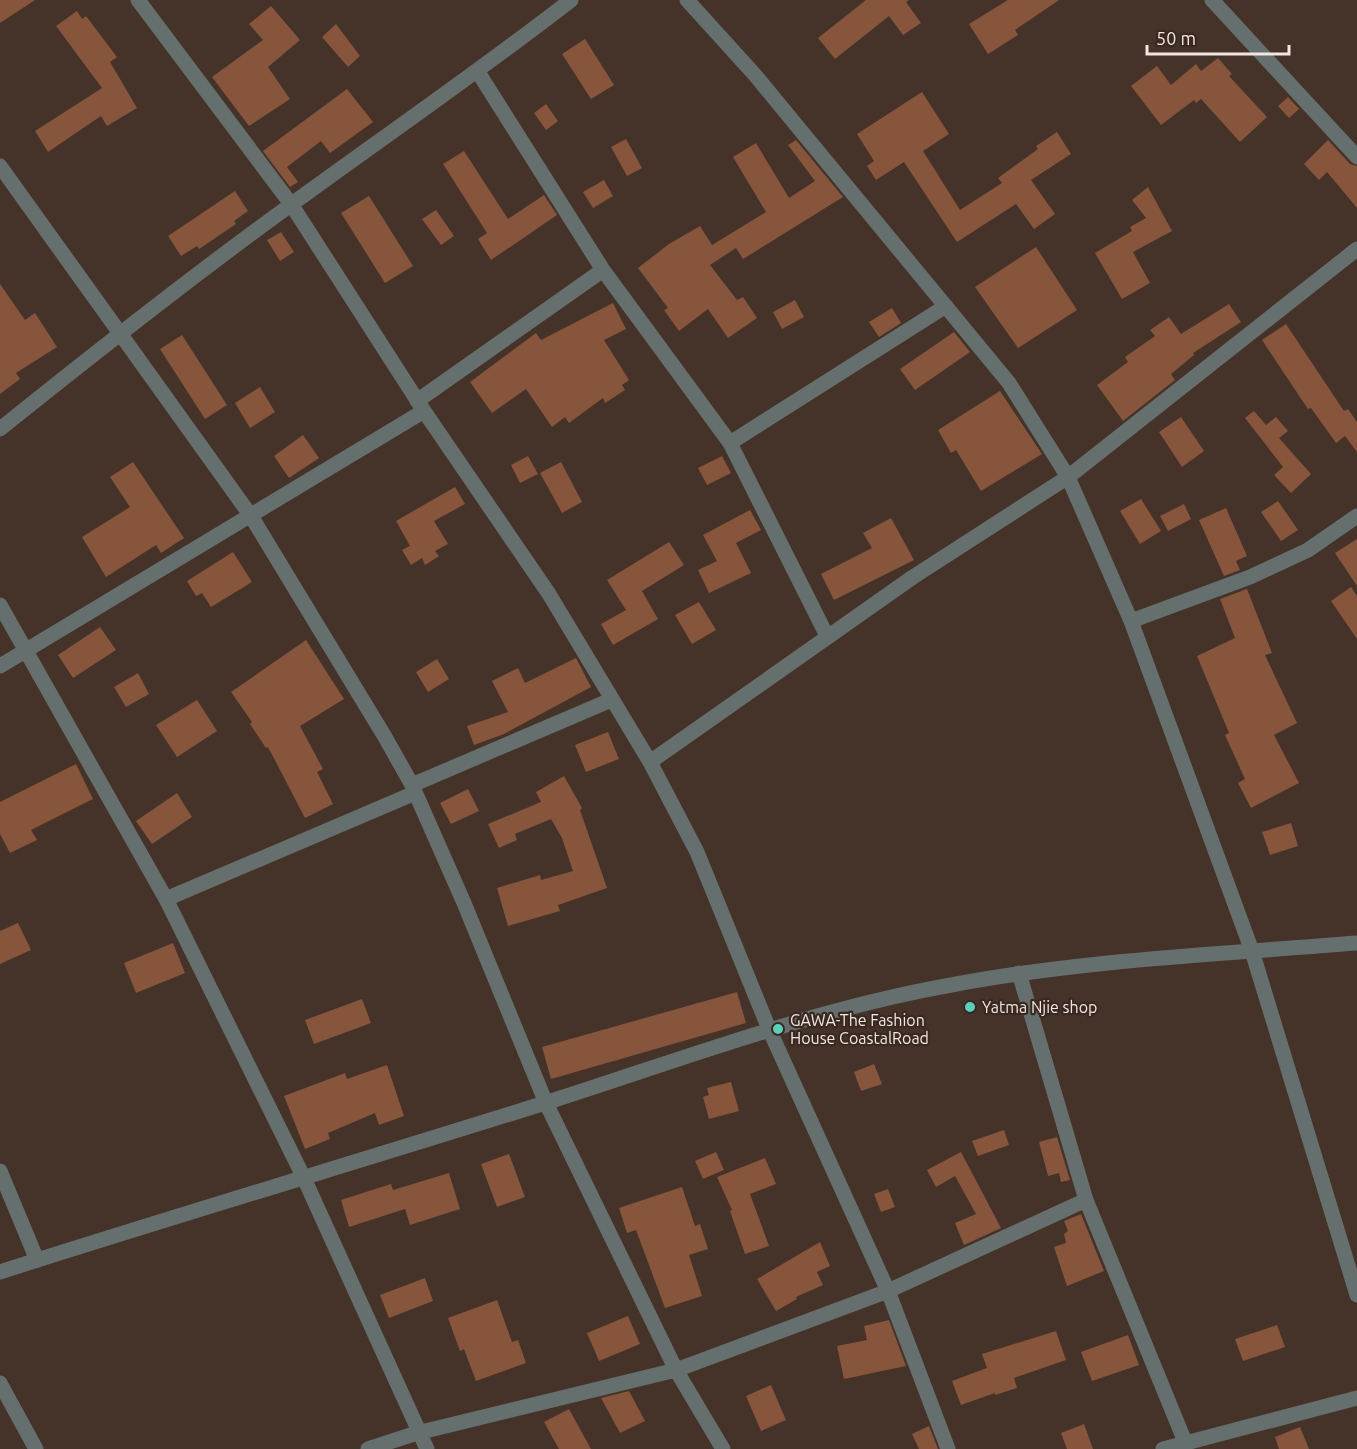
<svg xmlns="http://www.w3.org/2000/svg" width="1357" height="1449" viewBox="0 0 1357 1449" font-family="Ubuntu,sans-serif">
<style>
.building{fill:#87543c}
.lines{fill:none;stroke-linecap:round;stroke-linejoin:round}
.minor{stroke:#65706e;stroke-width:15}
.tertiary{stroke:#65706e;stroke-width:15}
.poi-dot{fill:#5cceba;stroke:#3a2921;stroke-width:2}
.labels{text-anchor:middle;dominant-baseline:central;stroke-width:4.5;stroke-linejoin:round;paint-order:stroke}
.poi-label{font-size:16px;fill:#f2e6e1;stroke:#3a2921;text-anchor:start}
</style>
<rect width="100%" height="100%" fill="#45332a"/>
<path class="building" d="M0,0H35L0,23Z
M866,0H909L906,2L921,23L903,35L889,16L835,59L818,38Z
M1008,0H1059L1015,30L1018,35L988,54L969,24Z
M271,6L300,40L268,67L290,99L249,126L212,77L263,40L249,24Z
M77,11L82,19L86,16L117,57L110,62L137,108L107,126L101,116L48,152L35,131L102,88L56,26Z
M336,24L360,56L348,67L322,37Z
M585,39L614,85L591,99L562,54Z
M1218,58L1232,74L1229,76L1267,117L1240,142L1201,99L1196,103L1194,100L1161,125L1131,86L1157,66L1171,85L1196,64L1201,71Z
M347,89L373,122L330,153L321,141L287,167L298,182L290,187L263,151Z
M922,92L949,134L923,151L960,210L1002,183L998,178L1038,149L1036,146L1057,132L1071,154L1031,180L1055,214L1034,229L1016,204L957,242L904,162L876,180L867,166L874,161L857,134Z
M1288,97L1299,109L1289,118L1278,106Z
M546,104L558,121L546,130L534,113Z
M626,139L642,168L627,176L611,147Z
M796,140L843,197L743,259L736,248L710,265L737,300L743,297L757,318L728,338L708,309L679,331L664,310L668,308L638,268L669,244L700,226L712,245L766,212L733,157L756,143L789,198L815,181L788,145Z
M1328,140L1350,164L1357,166V208L1327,172L1319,180L1304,164Z
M464,151L508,219L544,195L557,215L491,260L478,239L487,233L443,164Z
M604,180L613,196L593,208L583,192Z
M1148,187L1172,231L1133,252L1150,283L1122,299L1095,253L1132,231L1130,227L1146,218L1132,200Z
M235,191L248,211L234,221L236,224L199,249L197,246L181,256L168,236Z
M369,196L413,266L385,283L341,213Z
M436,210L454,236L441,245L422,219Z
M281,232L294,252L280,261L267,240Z
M1036,247L1077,310L1018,348L975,287Z
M0,284L25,320L35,313L57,347L16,373L20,379L0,394Z
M795,300L804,317L782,329L773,312Z
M613,303L626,329L604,340L629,380L622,385L625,390L605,403L603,398L569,423L565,417L552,427L526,389L492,413L470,382L536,333L541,340Z
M1229,304L1241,322L1193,353L1194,355L1171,374L1175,380L1123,421L1097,385L1128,362L1125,357L1155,336L1150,330L1169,317L1181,334Z
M892,308L901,323L879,337L869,322Z
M1286,324L1344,411L1348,409L1357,422V452L1345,436L1336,443L1311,408L1308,409L1262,340Z
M954,332L970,352L915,390L900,369Z
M182,335L227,405L205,419L160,349Z
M260,387L275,412L250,428L235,403Z
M1000,391L1042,454L981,491L956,450L951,453L938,430Z
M1254,411L1266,425L1276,417L1288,431L1279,438L1311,474L1291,493L1274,475L1283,467L1245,418Z
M1181,417L1204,451L1182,467L1159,432Z
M303,435L319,458L289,478L274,456Z
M528,456L538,474L520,483L511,465Z
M722,456L731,473L707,485L698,468Z
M133,462L184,538L161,553L156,545L106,577L82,537L130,507L110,477Z
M561,462L582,502L562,513L540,473Z
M455,487L465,504L434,521L448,544L435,551L439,556L425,565L422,558L411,565L402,550L410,546L396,521Z
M1141,499L1161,531L1140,544L1120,511Z
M1278,501L1298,530L1281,541L1261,512Z
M1184,504L1191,519L1168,531L1160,516Z
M1226,508L1247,556L1236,561L1240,570L1224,576L1199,520Z
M750,510L761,530L736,543L751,573L709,593L698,570L717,561L703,535Z
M891,518L914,560L834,600L821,574L872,548L863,533Z
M1357,539V586L1335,553Z
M669,542L684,565L642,591L658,619L613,645L601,624L626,610L607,580Z
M233,552L252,582L211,607L202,593L196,596L187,581Z
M1351,587L1357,596V639L1331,601Z
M1247,589L1272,653L1265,655L1297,723L1274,735L1299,783L1251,808L1238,783L1245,779L1225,735L1229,733L1197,656L1235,638L1220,599Z
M699,602L716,630L692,644L675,615Z
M100,627L116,650L73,678L58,655Z
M306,640L344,699L300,726L323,769L317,772L333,804L305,818L268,747L266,748L250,724L252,722L231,692Z
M576,658L591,687L504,734L474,745L467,726L508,712L492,681L518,668L525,683Z
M437,659L449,679L428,692L416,672Z
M138,673L149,694L126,707L114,687Z
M197,700L217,731L177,757L156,725Z
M608,732L619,759L586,772L575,745Z
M76,764L93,799L31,830L37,840L10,853L0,834V802Z
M564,776L582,808L580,810L607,888L558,905L560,911L508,926L497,888L540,875L541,880L573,871L562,838L551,819L515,834L517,840L499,848L488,824L541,802L536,792Z
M468,789L479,811L451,824L440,803Z
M177,793L192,817L152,844L136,821Z
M1291,823L1298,846L1270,855L1262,832Z
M18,923L31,950L0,964V931Z
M173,943L185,973L136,993L124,963Z
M737,992L746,1023L551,1079L542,1047Z
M362,999L371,1023L314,1044L305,1020Z
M874,1064L882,1084L861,1091L854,1072Z
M387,1065L404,1116L379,1125L375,1113L328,1133L330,1139L305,1149L284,1096L345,1073L347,1079Z
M731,1082L739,1111L709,1119L703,1097L709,1095L707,1088Z
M1004,1130L1009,1145L978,1156L972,1141Z
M1057,1137L1070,1180L1061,1182L1059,1173L1048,1176L1039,1142Z
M716,1152L724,1170L703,1179L695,1161Z
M961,1152L1001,1228L964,1245L955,1223L976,1214L955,1176L936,1187L927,1170Z
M509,1154L525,1197L497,1207L481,1164Z
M765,1158L776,1184L750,1194L769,1246L745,1254L730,1211L732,1210L717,1177Z
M449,1173L460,1209L410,1225L405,1209L349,1227L341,1200L391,1184L393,1190Z
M682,1187L695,1226L700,1224L708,1249L689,1255L702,1296L665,1308L636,1230L627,1233L619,1208Z
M888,1189L895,1207L881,1212L874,1194Z
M1081,1214L1104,1271L1067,1286L1054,1247L1066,1243L1064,1234L1068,1231L1064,1221Z
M820,1242L830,1266L817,1272L823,1285L796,1297L797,1299L776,1311L757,1279Z
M425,1278L433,1301L389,1318L380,1295Z
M497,1300L512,1342L518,1340L526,1363L476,1381L464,1349L460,1351L448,1318Z
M628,1316L640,1344L599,1361L587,1333Z
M889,1320L906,1366L844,1379L837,1346L867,1340L864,1326Z
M1277,1325L1285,1347L1243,1361L1235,1339Z
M1056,1331L1066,1360L1014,1378L1017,1388L995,1395V1393L961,1405L952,1381L987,1368L982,1354Z
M1128,1335L1139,1365L1092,1381L1081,1352Z
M771,1385L786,1420L761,1431L746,1396Z
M629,1391L645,1421L620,1433L601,1398Z
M569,1409L591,1449H559L544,1422Z
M1084,1424L1093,1449H1067L1061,1433Z
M929,1426L938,1449H919L912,1434Z
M1300,1427L1309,1449H1279L1275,1437Z"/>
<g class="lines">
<path class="minor" d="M138,0L291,204L424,411L549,594L650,762L697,852L769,1029L888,1291L948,1449
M687,0L755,75L1009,383L1068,477L1131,621L1252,951L1357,1295
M1212,0L1357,157
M478,72L603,270L730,443L827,636
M0,166L251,516L385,737L412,785L464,903L546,1103L676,1370L723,1449
M417,401L603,270
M0,429C96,352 192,276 292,204C385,136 480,71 571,0
M730,443L946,306
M0,605L166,899L303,1176L427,1449
M1131,621L1250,577L1308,550L1357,516
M0,666L424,411
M650,762L913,577L1068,477L1357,249
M412,785L611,700
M166,899L415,793
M1019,973L1086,1200L1188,1449
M0,1171L37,1260
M0,1383L36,1449
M368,1449L417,1433L676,1370L888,1291L1086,1200
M1163,1449L1357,1398"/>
<path class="tertiary" d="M0,1272C181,1214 364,1160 545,1103C680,1060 811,1010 951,985C1082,960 1223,954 1357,943"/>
</g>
<g class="poi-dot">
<circle cx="970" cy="1007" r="6"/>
<circle cx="778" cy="1029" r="6"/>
</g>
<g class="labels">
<g class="poi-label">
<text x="982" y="1007">Yatma Njie shop</text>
<text x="790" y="1020">GAWA-The Fashion<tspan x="790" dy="18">House CoastalRoad</tspan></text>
</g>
</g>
<path d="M1147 45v9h142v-9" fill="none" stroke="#f2e6e1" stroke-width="3"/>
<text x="1156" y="45" font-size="18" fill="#f2e6e1" stroke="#3a2921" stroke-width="4.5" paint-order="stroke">50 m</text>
</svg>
